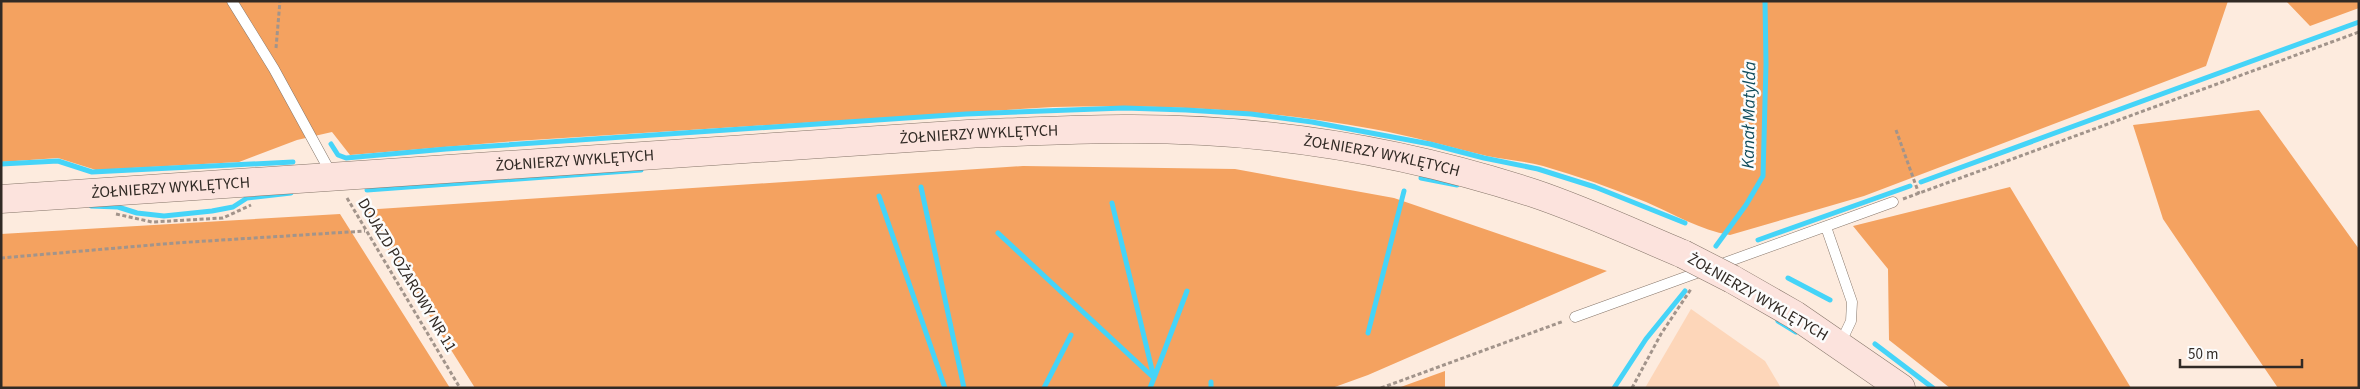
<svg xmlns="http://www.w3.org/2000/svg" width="2360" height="389" viewBox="0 0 2360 389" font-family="'Source Sans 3',sans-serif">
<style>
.green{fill:#fdd6b9}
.forest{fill:#f4a260}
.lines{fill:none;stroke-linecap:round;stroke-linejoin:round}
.stream{stroke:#45d4f8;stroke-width:5}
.service-casing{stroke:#86766a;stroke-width:11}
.secondary-casing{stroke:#86766a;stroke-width:29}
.path{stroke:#a2948b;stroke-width:3;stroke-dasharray:4 2.5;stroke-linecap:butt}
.service{stroke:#fff;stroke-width:10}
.secondary{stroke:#fce3dd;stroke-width:28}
.secondary-bridge-casing{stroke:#86766a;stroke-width:29;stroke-linecap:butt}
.secondary-bridge{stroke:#fce3dd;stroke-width:28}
.labels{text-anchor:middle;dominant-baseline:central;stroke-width:5;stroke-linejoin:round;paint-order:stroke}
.street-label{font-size:16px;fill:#312a25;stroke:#fcfcfc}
.water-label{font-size:18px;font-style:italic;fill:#104c5b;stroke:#fcfcfc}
</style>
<rect width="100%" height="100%" fill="#fdebde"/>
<path class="green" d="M1691,309L1765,361L1781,388H1645Z"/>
<path class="forest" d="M1,1H2228L2206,66L1864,196L1730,235C1700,230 1674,214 1646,202C1612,188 1578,176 1543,166C1525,161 1505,160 1487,156C1449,147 1412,136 1373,129C1267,109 1161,104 1053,107L516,141L350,155L332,132L297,140L239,162L96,170L58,158L1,162Z
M2286,1H2359V8L2310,26Z
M2259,110L2359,249V388H2278L2163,219L2133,125Z
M1023,166L1235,169L1394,198L1607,271L1368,375L1332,388H475L363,210Z
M2010,187L2131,388H1950L1889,340L1888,269L1853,226Z
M340,214L450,388H1V234Z
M1445,371V388H1398Z"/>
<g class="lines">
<path class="stream" d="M331,144L338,155L346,158L446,149L966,114L1124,108L1186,110L1251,114L1312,122L1430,144L1484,158L1538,169L1595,187L1685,223
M1,164L58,161L92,172L293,162
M1421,178L1457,185
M1921,182L2359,22
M921,187L964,388
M367,190L641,170
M879,196L945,388
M1112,203L1154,378L1150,388
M91,206L118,207L137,213L164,216L212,211L233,207L247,198L291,193
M998,233L1154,378L1187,291
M1758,240L1910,186
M1716,246L1746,205L1763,176L1766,64L1765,1
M1788,278L1830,300
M1778,321L1796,332
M1368,333L1404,191
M1875,344L1933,388
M1211,382V388
M1044,388L1071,335
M1614,388L1646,339L1685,291"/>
<defs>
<path id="service" d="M232,1L274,69L332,175
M1826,227L1852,302L1851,321L1840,344
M1575,317L1893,202"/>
<g id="secondary">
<path id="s1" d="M1,199L968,134C1020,132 1072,129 1123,129C1261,128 1401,150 1533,193C1584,210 1633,233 1683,254"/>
<path d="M1732,279L1795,315L1901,388"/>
</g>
</defs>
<use href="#service" class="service-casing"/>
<use href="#secondary" class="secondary-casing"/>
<path class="path" d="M276,48L280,1
M1896,130L1919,194
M347,198L460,388
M1903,199L2359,32
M116,214L152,222L188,220L223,218L251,205
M1,258L175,243L365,231
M1381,388L1564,321
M1632,388L1661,334L1691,289"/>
<use href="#service" class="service"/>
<use href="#secondary" class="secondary"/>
<defs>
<path id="secondary-bridge" d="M1683,254L1732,279"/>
</defs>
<use href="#secondary-bridge" class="secondary-bridge-casing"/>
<use href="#secondary-bridge" class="secondary-bridge"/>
</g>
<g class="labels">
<g class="street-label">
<text stroke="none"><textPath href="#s1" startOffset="980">ŻOŁNIERZY WYKLĘTYCH</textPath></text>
<text stroke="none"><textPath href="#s1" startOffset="1385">ŻOŁNIERZY WYKLĘTYCH</textPath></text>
<text stroke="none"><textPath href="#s1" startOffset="575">ŻOŁNIERZY WYKLĘTYCH</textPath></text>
<text stroke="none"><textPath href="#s1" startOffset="170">ŻOŁNIERZY WYKLĘTYCH</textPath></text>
<text transform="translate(407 275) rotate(59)">DOJAZD POŻAROWY NR 11</text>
<text transform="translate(1758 297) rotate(30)">ŻOŁNIERZY WYKLĘTYCH</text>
</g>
<g class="water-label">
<text transform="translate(1749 115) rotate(-89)">Kanał Matylda</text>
</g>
</g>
<rect width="2360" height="389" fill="none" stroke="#312a25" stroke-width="5"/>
<path d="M2180 359v8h122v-8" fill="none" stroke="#312a25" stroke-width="2.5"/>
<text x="2188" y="359" font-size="15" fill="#312a25" stroke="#fcfcfc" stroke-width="4" paint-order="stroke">50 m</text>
</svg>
